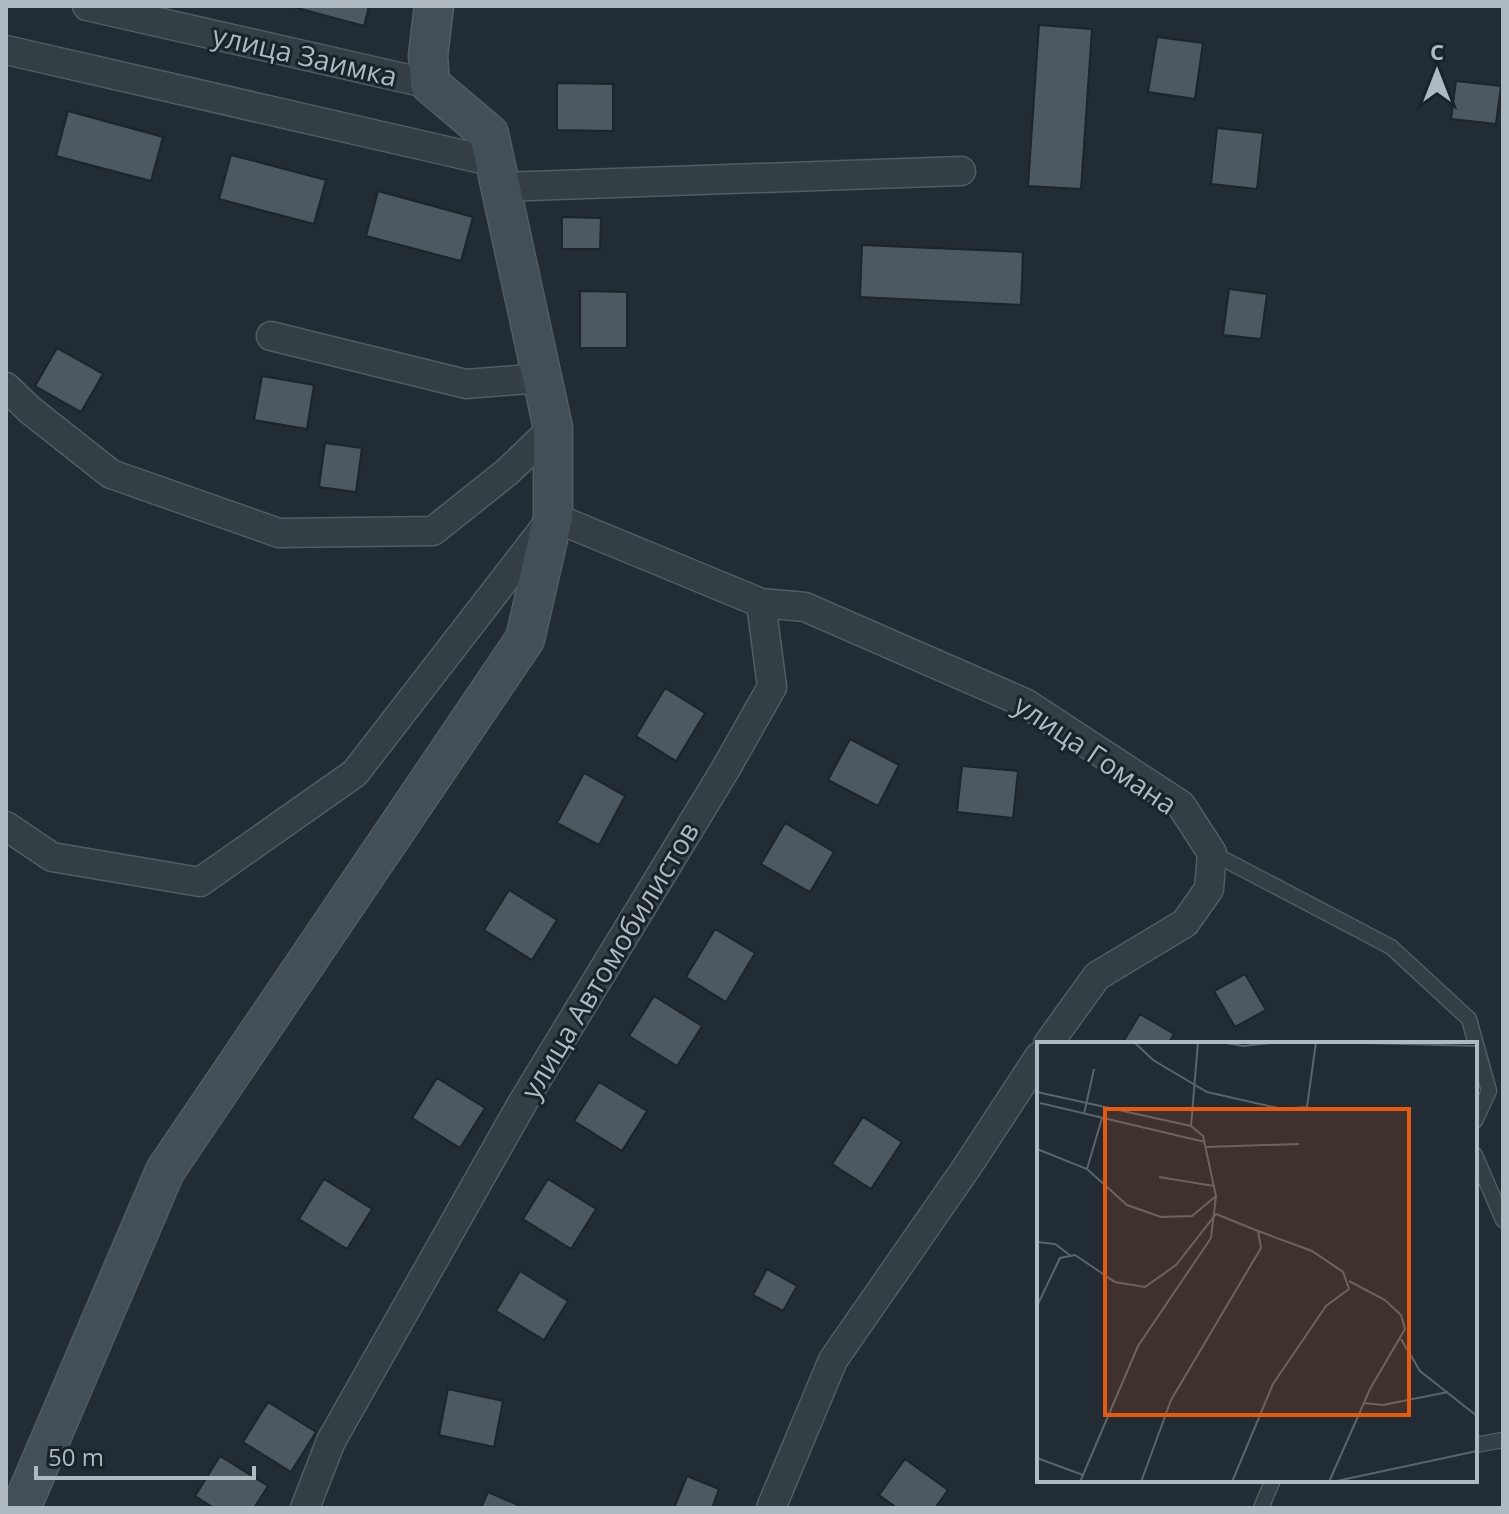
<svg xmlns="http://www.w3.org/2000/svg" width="1509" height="1514" viewBox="0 0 1509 1514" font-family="'Open Sans',sans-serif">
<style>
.building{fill:#4c5963;stroke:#1b252b;stroke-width:2}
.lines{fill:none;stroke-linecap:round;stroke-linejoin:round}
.lane-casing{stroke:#515c63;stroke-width:17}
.street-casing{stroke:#515c63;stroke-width:31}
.secondary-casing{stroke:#515c63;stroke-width:41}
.lane{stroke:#343e45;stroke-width:14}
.street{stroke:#343e45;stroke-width:28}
.secondary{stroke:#424e58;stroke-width:38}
.labels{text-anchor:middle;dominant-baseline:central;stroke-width:6;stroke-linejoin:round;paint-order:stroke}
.street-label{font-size:28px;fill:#aeb9c2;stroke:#1a2329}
.inset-road{fill:none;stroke:#59646d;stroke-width:2}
.view{fill:#e8590c;fill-opacity:0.15;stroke:#e8590c;stroke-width:4}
.inset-edge{fill:none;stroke:#aeb9c2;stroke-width:4}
</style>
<rect width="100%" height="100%" fill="#212c34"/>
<path class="building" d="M290,6H369L364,26Z
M1039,25L1092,29L1081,189L1028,186Z
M1157,37L1203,43L1195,99L1148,92Z
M1456,81L1501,86L1496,124L1451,119Z
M557,83L613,84V131L557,130Z
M68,111L163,137L151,181L56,156Z
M1217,128L1263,133L1257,189L1211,184Z
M231,155L326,180L314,224L219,199Z
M378,191L473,217L461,261L366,236Z
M562,217L601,218L600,249H562Z
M862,245L1023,252L1021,305L860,297Z
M1229,289L1267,294L1261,339L1223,335Z
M580,291L627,292V348H580Z
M57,348L103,374L81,412L35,386Z
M262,376L314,385L307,429L254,420Z
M325,443L362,448L356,492L319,487Z
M665,688L705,713L676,761L636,736Z
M850,739L899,765L878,806L828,780Z
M962,766L1018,771L1013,818L957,812Z
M584,773L625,796L599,845L557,823Z
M785,823L834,852L810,892L761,864Z
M509,890L557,920L532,960L484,930Z
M715,929L755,953L726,1002L686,977Z
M1245,974L1266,1010L1235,1027L1214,991Z
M654,996L702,1026L677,1066L629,1036Z
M1140,1014L1174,1034L1168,1044L1123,1042Z
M437,1078L485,1108L460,1148L412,1118Z
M599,1082L647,1111L622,1151L574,1121Z
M863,1117L902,1142L871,1189L832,1164Z
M324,1179L372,1209L347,1249L299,1219Z
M548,1179L596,1209L571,1249L523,1219Z
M767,1269L797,1286L783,1311L753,1295Z
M520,1271L568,1301L544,1340L496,1311Z
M448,1389L503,1401L494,1447L439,1435Z
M268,1402L316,1432L291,1472L243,1442Z
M220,1456L268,1486L254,1508H214L195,1496Z
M905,1459L948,1490L935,1508H897L879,1495Z
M687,1476L719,1489L712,1508H674Z
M488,1492L520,1506L519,1508H481Z"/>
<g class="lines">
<defs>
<path id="lane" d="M1212,853L1391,947L1469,1019L1489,1091L1475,1121
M1475,1155L1503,1220
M1475,1445L1503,1440
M1261,1508L1273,1480"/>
<path id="street" d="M87,6L430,84
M6,50L495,162
M500,187L961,171
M271,336L466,384L542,378
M6,387L30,410L111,474L279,533L433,531L507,472L553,428
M761,603L805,607L1025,703L1181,805L1212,853L1209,889L1185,923L1097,976L1048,1044
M6,826L52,857L200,882L355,773L553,517L761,603L772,687L725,770L523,1102L331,1441L305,1508
M771,1508L833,1360L967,1167L1039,1057"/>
<path id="secondary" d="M21,1508L165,1171L525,639L553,517V428L489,134L430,84L428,56L434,6"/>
</defs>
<use href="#lane" class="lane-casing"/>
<use href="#street" class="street-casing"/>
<use href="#secondary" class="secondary-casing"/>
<use href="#lane" class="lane"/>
<use href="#street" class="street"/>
<use href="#secondary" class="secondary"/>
</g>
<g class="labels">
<g class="street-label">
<text transform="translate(305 55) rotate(13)">улица Заимка</text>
<text transform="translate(1096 754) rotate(34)">улица Гомана</text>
<text transform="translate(609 960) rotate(-59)">улица Автомобилистов</text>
</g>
</g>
<g transform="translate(1037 1042)">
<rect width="440" height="440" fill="#212c34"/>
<path class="inset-road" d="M97,0L116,18L170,50L245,67L270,65L279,0M184,0L206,4L242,0M294,0L440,4M0,50L154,84M3,61L168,100M47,72L57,27M169,105L262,102M0,107L50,127L90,163L124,175L155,174L179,154M50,127L65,76M122,135L177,144M0,200L18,202L34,214M0,264L23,216L38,213L78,240L108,245L139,223L179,172L221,189L224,206L134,358L104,440M364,297L383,329L440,374M327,361L346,363L411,350M0,416L46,433M43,440L101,304L174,196L179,154L166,94L154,84L161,0M195,440L236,342L289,264L312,247L306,230L275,209L221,189M292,440L333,347L368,287L364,273L348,258L312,239M295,440L440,409"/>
<path class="view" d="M68,67H372V373H68Z"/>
<rect width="440" height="440" class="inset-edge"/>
</g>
<rect width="1509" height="1514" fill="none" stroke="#aeb9c2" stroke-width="16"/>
<g transform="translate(1437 72)" stroke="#1a2329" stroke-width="6" paint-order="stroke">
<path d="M0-6L14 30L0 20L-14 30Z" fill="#aeb9c2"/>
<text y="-12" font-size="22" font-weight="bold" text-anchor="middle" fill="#aeb9c2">С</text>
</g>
<path d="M36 1466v12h218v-12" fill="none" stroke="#aeb9c2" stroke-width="4"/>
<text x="48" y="1466" font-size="24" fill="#aeb9c2" stroke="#1a2329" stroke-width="6" paint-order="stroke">50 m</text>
</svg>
